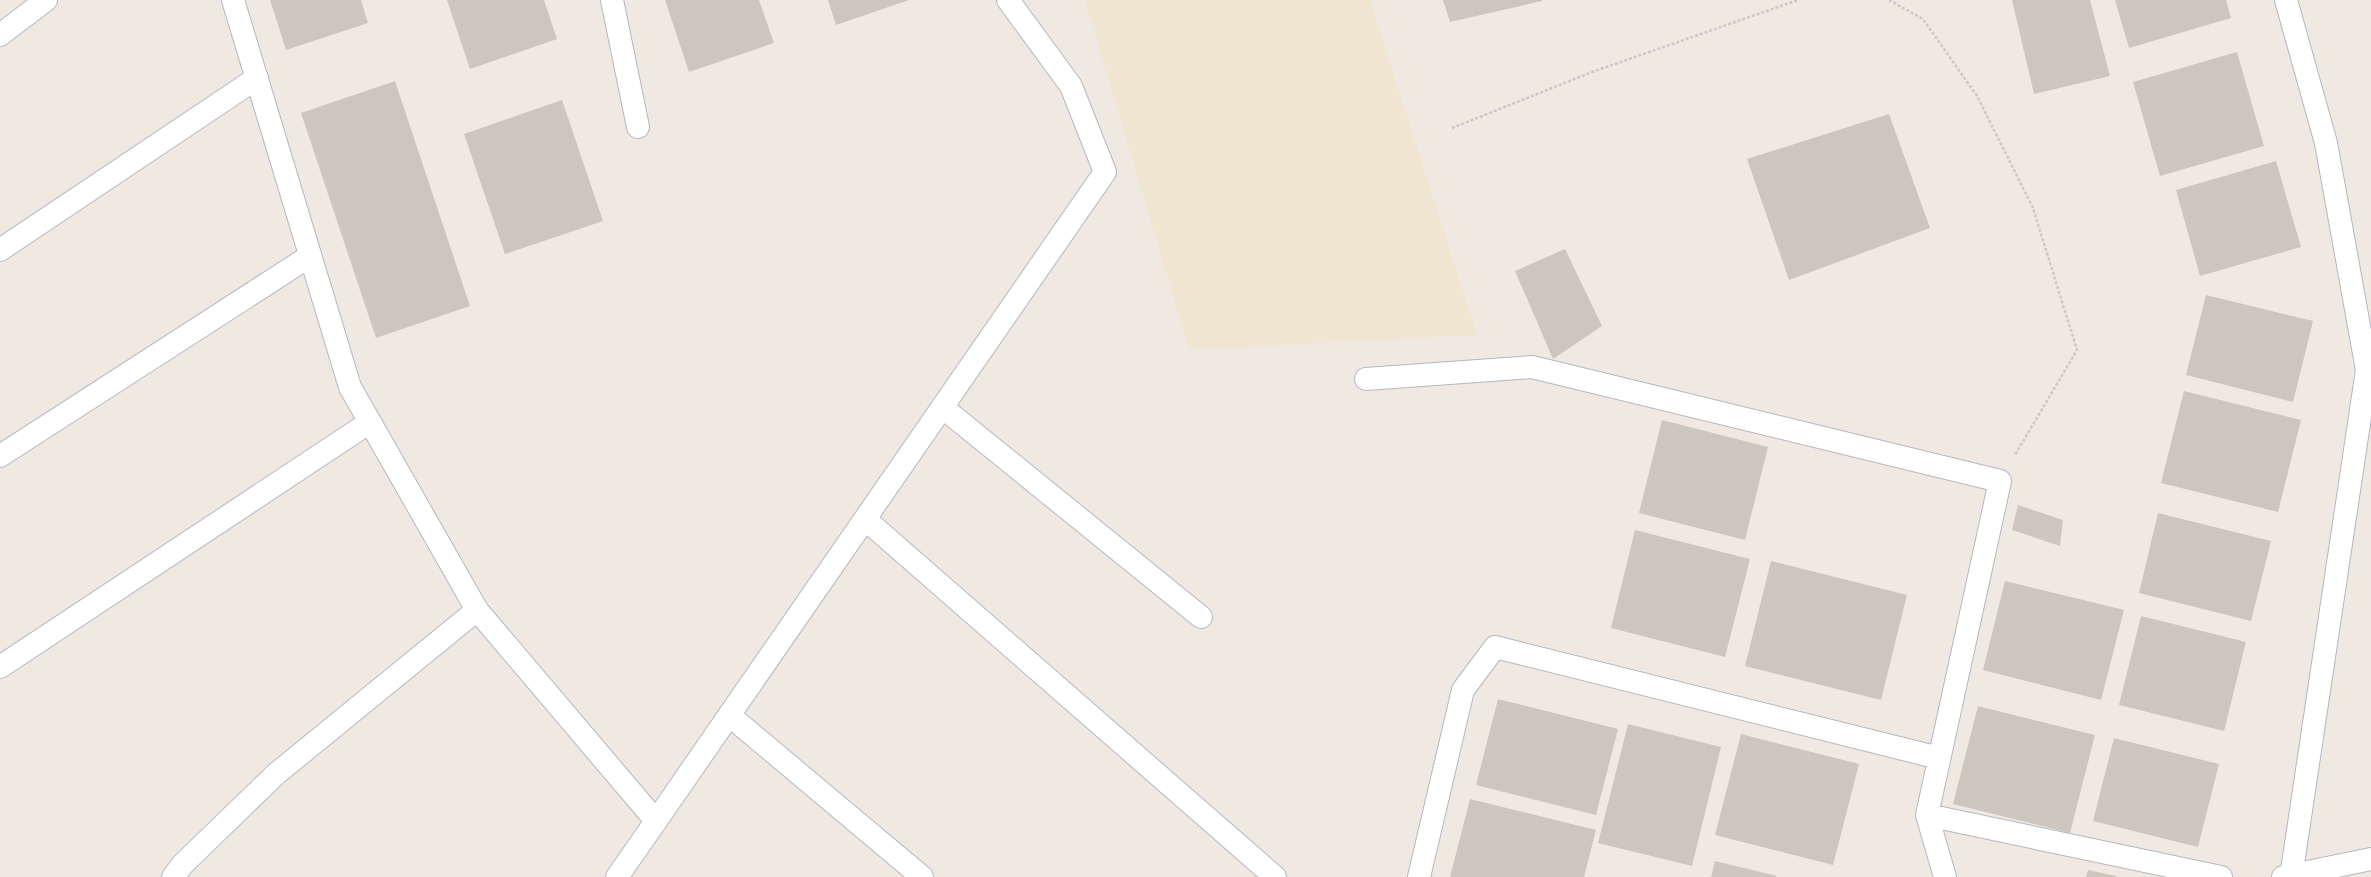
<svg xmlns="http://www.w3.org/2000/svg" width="2371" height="877" viewBox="0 0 2371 877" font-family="'DM Sans',sans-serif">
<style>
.education{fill:#f0e6d1}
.building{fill:#cbc7bf}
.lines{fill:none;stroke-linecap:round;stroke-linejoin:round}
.street-casing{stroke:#b4b7c1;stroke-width:24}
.secondary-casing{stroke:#b4b7c1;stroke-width:24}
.path{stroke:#c9c9c9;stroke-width:2.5;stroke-dasharray:3 2;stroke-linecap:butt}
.street{stroke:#fff;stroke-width:22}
.secondary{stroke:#fff;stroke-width:22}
</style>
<rect width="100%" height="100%" fill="#efe9e1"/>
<path class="education" d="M1085,0H1370L1477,335L1189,350Z"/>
<path class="building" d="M270,0H361L368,23L286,50Z
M447,0H544L557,39L470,69Z
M665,0H759L774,43L689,72Z
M828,0H909L836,25Z
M1443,0H1542V1L1450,22Z
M2012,0H2090L2110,76L2034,94Z
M2115,0H2226L2231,18L2129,48Z
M2237,52L2264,146L2160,176L2133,82Z
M395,81L470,306L376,338L301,113Z
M562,100L603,221L505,254L464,134Z
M1889,114L1930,228L1789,280L1747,159Z
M2276,161L2301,247L2200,276L2176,190Z
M1565,249L1602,326L1553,359L1515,271Z
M2206,295L2313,321L2293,402L2186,375Z
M2184,391L2301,420L2278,512L2161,483Z
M1662,420L1768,447L1745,540L1639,513Z
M2018,505L2063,520L2060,546L2012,530Z
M2158,513L2271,541L2251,621L2139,593Z
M1635,530L1750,559L1725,657L1611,628Z
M1771,561L1907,595L1881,700L1745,666Z
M2005,581L2124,610L2101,700L1983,670Z
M2141,616L2246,642L2224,731L2119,705Z
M1498,699L1618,729L1596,815L1476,785Z
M1978,706L2095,735L2070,833L1953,804Z
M1628,724L1721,747L1692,866L1598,843Z
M1741,734L1859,764L1833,865L1715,835Z
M2114,738L2219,764L2198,847L2093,821Z
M1470,799L1596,830L1584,877H1450Z
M1715,861L1777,876L1776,877H1711Z
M2088,870L2116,876V877H2086Z"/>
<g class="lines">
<defs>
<path id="street" d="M612,0L638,127
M2286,0L2326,143L2367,370L2291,877
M0,35L46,0
M0,250L257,78
M1366,379L1532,367L2000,481L1927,815L2221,877
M942,407L1201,617
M0,456L310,256
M865,519L1275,877
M0,667L370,422
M729,715L922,877
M1927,815L1945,877
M656,821L1105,172L1071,86L1008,0
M173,877L183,864L276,774L477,610
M1419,877L1463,690L1495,647L1939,758
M2283,877L2371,859"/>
<path id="secondary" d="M233,0L350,387L477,610L656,821L617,877"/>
</defs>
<use href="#street" class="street-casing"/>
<use href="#secondary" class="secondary-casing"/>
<path class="path" d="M1889,0L1923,19L1977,96L2033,208L2077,350L2015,455
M1452,128L1592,72L1798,0"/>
<use href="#street" class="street"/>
<use href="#secondary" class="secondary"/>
</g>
</svg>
